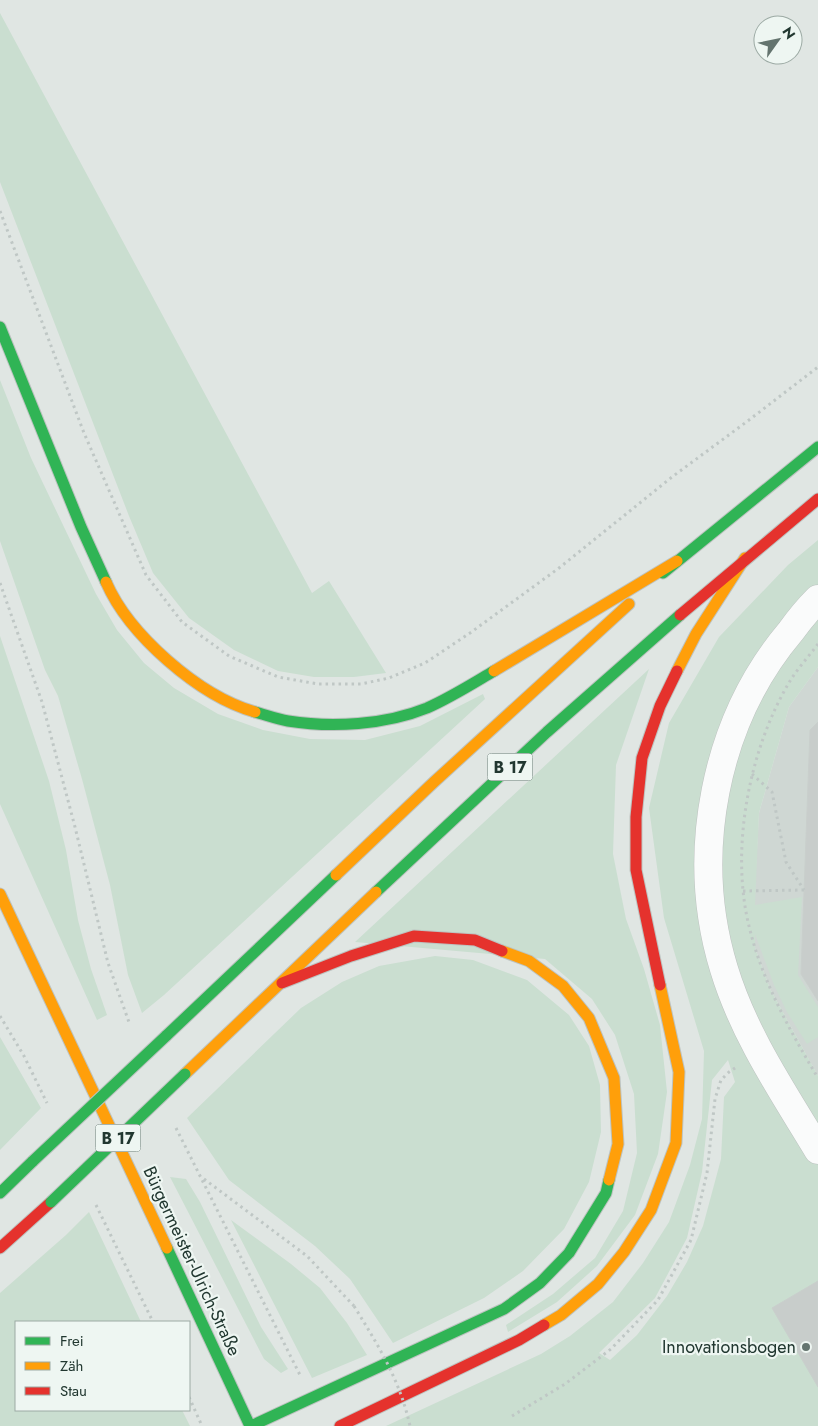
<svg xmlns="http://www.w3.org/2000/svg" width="818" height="1426" viewBox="0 0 818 1426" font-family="Jost,sans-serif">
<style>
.built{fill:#cfd7d3}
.green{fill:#caded0;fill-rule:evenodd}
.building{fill:#c8cdcb;stroke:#c9cfcc}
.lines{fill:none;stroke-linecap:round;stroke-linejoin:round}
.street-casing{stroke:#bdc3c0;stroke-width:29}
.fast-casing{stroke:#bdc3c0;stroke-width:13}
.slow-casing{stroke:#bdc3c0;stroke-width:13}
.jam-casing{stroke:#bdc3c0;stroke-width:13}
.path{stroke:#bfc7c5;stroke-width:3;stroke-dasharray:2.5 4;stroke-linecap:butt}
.street{stroke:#fafbfb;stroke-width:28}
.fast{stroke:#30b455;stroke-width:11}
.slow{stroke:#ff9f0a;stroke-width:11}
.jam{stroke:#e5322d;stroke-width:11}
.fast-bridge-casing{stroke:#bbc3c0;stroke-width:13;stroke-linecap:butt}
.path-bridge{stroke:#bfc7c5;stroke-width:3;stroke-dasharray:2.5 4;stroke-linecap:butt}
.fast-bridge{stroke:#30b455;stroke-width:11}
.poi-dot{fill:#64746f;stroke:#eef6f2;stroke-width:2}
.labels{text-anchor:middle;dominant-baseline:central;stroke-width:4.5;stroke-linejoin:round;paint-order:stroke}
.shield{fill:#eef6f2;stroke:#5e706a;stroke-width:1}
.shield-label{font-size:16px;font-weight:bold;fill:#213730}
.street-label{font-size:18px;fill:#213730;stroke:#eef6f2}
.poi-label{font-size:18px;fill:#213730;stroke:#eef6f2;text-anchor:end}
</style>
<rect width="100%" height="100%" fill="#e0e6e3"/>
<path class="built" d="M818,667V1076L770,989L755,948V886L759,813L789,707Z"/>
<path class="green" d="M0,13L312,593L329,581L386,673L354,677H314L278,671L234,650L189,618L153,573L129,516L0,182Z
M0,380L31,458L96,594L117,630L144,663L174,688L218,714L263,730L310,739L365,740L420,726L483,694L485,699L164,995L142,1013L128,975L110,885L82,779L58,696L45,670L0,541Z
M818,540V667L789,707L759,813L755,905L802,897L798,975L818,1007V1037L807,1044L787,1012L774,985L755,934V948L770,989L818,1076V1426H386L541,1354L570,1336L613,1302L643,1263L669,1222L690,1165L702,1119L704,1051L664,918L649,808L669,723L719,637L788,565ZM728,1060L735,1082L724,1097L721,1159L703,1226L687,1262L667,1296L637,1335L610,1360L599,1353L655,1298L687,1238L702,1172L712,1080Z
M0,636L49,781L66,850L78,920L91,969L107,1015L97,1020L0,804Z
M649,669L616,765L613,854L626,919L644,969L660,1025L667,1092L658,1154L635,1215L597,1266L557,1302L508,1332L506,1325L553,1294L595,1258L623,1211L637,1153L634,1094L615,1035L592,999L545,959L355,942Z
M435,956L473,960L527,980L569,1015L589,1046L600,1085L601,1132L589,1182L564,1229L523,1271L484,1298L393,1343L350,1279L315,1246L229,1180L187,1118L301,1008L342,982L379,966Z
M0,1037L41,1108L0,1150Z
M170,1177L186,1179L200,1202L261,1327L288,1369L281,1373L264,1359Z
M89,1212L141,1322H16V1410H182L190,1426H0V1293L66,1235Z
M231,1220L291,1264L320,1288L347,1323L367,1355L312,1378Z"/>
<path class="building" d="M818,722V1001L801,974L810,730Z
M818,1281V1387L772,1308Z"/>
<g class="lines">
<defs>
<path id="street" d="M818,599C808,609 799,620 791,631C714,722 689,855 724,969C744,1035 783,1092 818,1150"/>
<path id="fast" d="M0,327L81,527L106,582
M663,573L818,447
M255,712C266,715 277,719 288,721C332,728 385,725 427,708C450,698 472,684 494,671
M376,892L547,732L680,615
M166,1036L336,875
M0,1193L33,1161
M167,1248L250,1426
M251,1426L504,1309L540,1283L569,1253L606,1193L609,1180"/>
<path id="slow" d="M106,582C129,635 199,696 255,712
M494,671L677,561
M677,671L696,634L745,558
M336,875L434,782L629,604
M0,894L167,1248
M502,951L529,961L563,986L589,1018L614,1078L618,1144L609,1180
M185,1074L376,892
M544,1325L561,1315L598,1284L624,1252L651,1210L676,1143L679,1072L660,985"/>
<path id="jam" d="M680,615L818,499
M282,983L351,956L414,936L475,940L502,951
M660,985L636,870V817L642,758L660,706L677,671
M0,1248L51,1202
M340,1426L519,1340L544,1325"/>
</defs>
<use href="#street" class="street-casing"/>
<use href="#fast" class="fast-casing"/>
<use href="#slow" class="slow-casing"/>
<use href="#jam" class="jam-casing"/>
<path class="path" d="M0,211L84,433L146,575L182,622L229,656L278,677L318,684H361L389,678L425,663L470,633L559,568L672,477L749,420L818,367
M0,583L42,702L75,827L108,963L130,1025
M818,644C809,656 798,668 790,681C749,749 730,849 749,926C762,981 790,1031 818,1078
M752,774L772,792L786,862L804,890
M743,891L804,890
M0,1016L24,1056L47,1103
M176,1128L300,1375
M204,1179L307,1256L354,1306
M96,1205L153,1322
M189,1397L202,1426
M512,1416L565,1384L611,1349L658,1300L691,1240L707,1173L715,1099L721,1080L729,1072L738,1066"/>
<use href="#street" class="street"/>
<use href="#fast" class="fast"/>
<use href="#slow" class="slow"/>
<use href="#jam" class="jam"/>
<defs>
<path id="fast-bridge" d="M33,1161L166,1036
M51,1202L185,1074"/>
</defs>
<use href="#fast-bridge" class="fast-bridge-casing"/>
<path class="path-bridge" d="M354,1306C378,1345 400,1380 410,1426"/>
<use href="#fast-bridge" class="fast-bridge"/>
</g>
<circle class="poi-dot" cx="806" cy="1347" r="5"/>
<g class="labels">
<g class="shield">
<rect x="487.5" y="753.5" width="45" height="27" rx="4"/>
<rect x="95.5" y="1124.5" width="45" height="27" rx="4"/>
</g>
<g class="shield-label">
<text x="510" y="767">B 17</text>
<text x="118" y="1138">B 17</text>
</g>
<g class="street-label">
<text transform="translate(192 1261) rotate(65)">Bürgermeister-Ulrich-Straße</text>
</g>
<g class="poi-label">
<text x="796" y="1347">Innovationsbogen</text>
</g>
</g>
<rect x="15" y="1321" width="175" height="90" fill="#eef6f2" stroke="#9caaa4"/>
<rect x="25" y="1337" width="25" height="8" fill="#30b455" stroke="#9caaa4"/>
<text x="60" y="1346" font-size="15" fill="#213730">Frei</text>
<rect x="25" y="1362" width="25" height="8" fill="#ff9f0a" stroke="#9caaa4"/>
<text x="60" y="1371" font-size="15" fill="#213730">Zäh</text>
<rect x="25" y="1387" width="25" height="8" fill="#e5322d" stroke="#9caaa4"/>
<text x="60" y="1396" font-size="15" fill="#213730">Stau</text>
<g transform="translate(778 40) rotate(57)"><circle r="24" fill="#eef6f2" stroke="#9caaa4"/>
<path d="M0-4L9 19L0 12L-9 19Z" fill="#64746f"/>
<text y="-8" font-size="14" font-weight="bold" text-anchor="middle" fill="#213730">N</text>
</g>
</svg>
